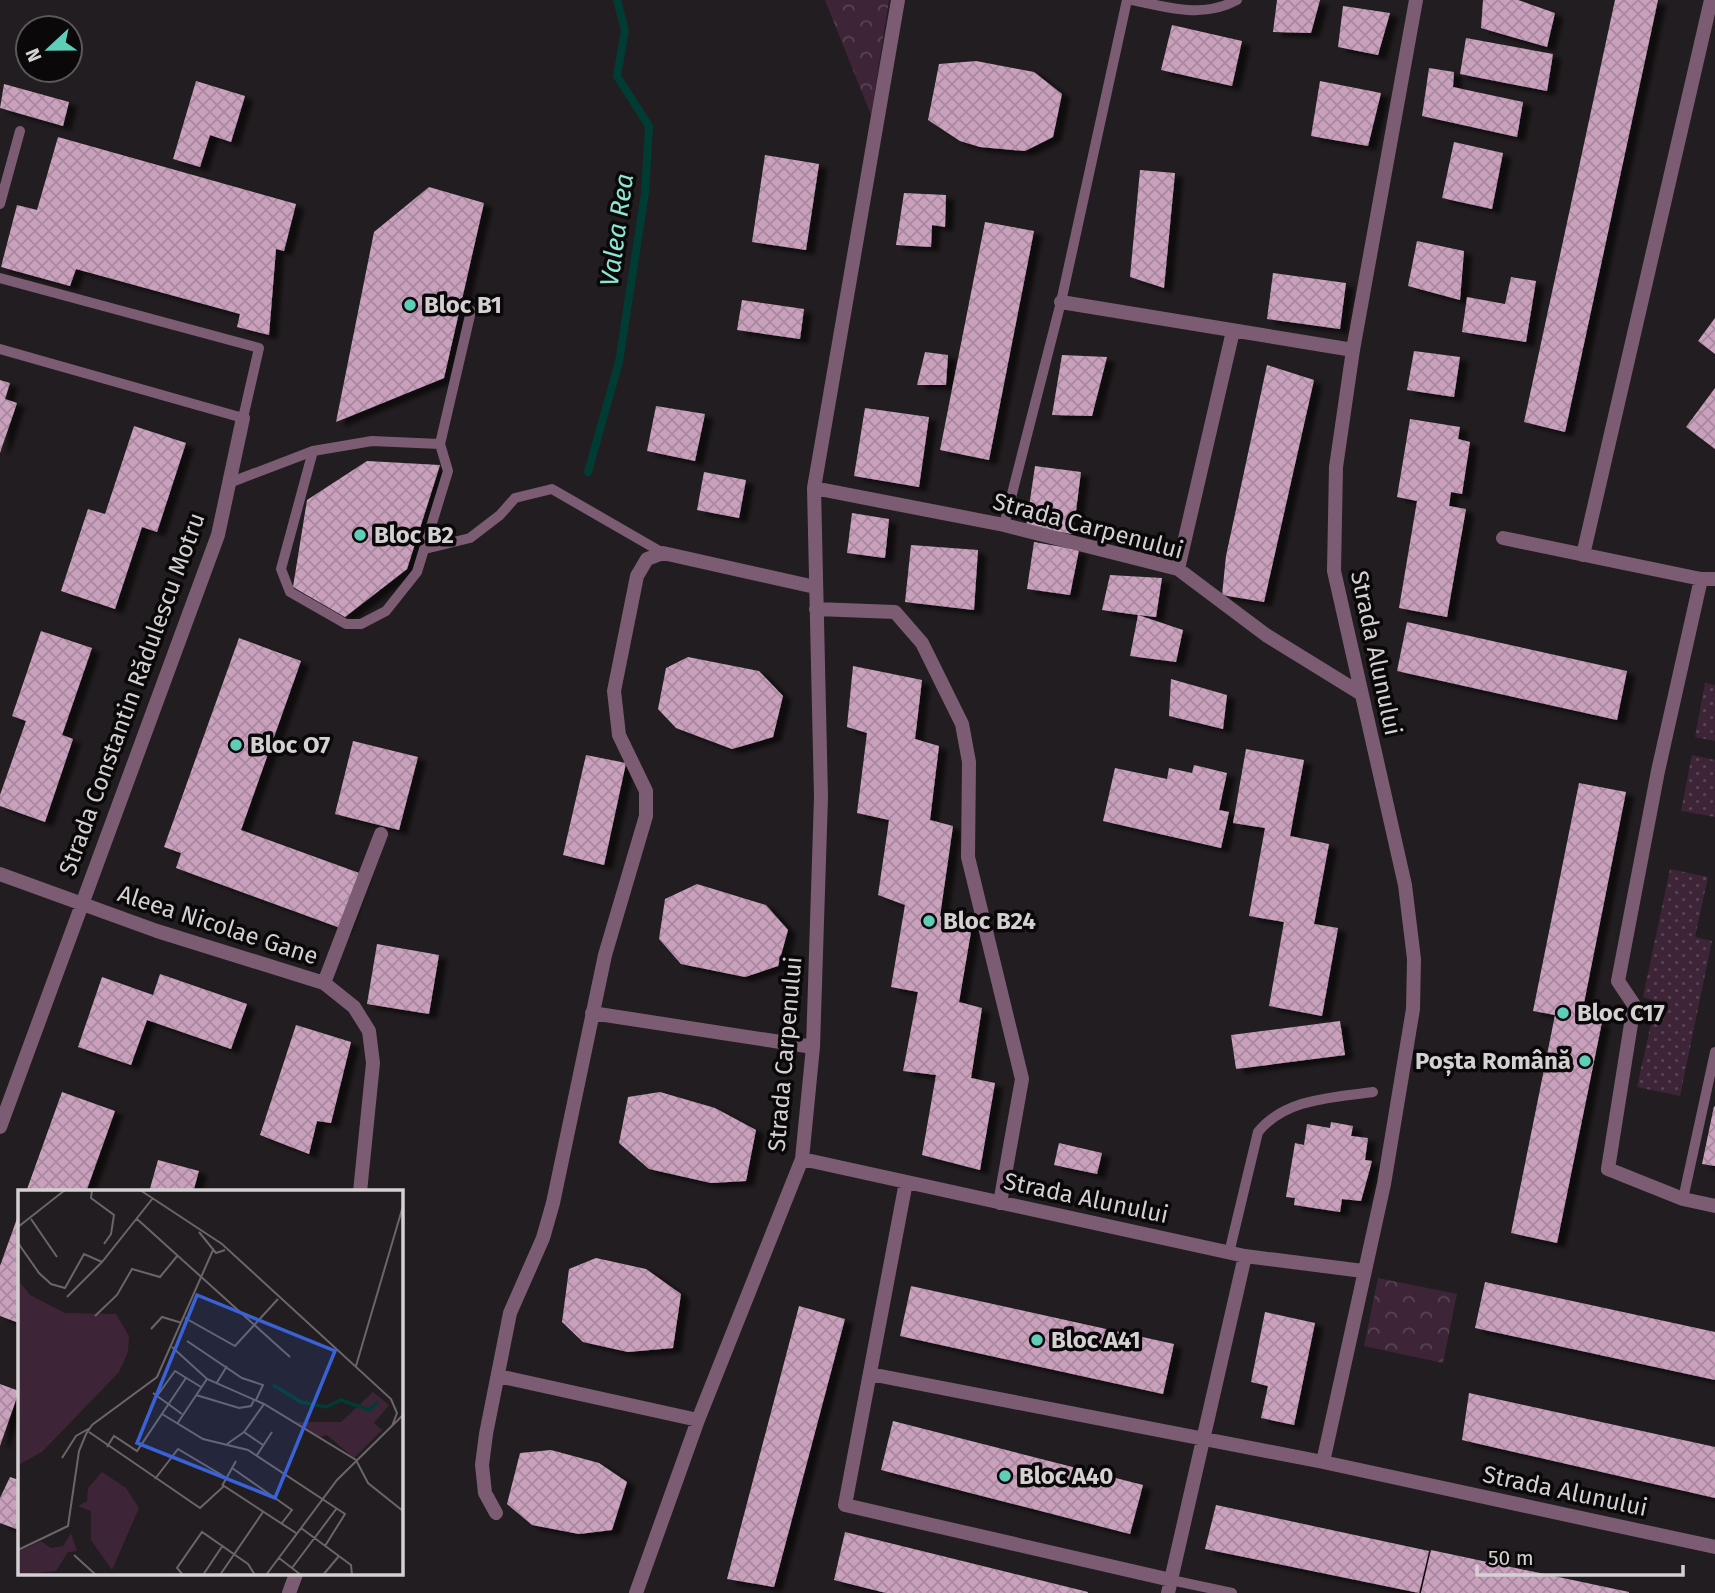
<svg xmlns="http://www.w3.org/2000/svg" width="1715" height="1593" viewBox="0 0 1715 1593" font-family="'Fira Sans',sans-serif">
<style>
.grass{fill:url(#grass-dots)}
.park{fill:url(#park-crowns)}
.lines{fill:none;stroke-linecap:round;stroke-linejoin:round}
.stream{stroke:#003c33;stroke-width:8}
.building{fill:url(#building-cross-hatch);filter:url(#shadow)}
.service{stroke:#7c5c73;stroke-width:10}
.minor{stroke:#7c5c73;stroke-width:14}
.poi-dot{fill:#5eceb8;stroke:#0a0809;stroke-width:2.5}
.labels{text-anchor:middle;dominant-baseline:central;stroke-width:7;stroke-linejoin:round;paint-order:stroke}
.poi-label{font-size:24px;font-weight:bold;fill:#d5d1d3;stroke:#0a0809;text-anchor:start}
.street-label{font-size:24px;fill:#d5d1d3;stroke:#0a0809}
.water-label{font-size:26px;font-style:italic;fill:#8de5d2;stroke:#0a0809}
.inset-river{fill:none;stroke:#003c33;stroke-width:3.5}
.inset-road{fill:none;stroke:#6a6568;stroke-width:2}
.view{fill:#3962d7;fill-opacity:0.15;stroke:#3962d7;stroke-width:3.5}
.inset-edge{fill:none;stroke:#d5d1d3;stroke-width:3.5}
</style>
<defs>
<pattern id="grass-dots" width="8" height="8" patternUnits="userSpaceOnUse" patternTransform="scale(1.75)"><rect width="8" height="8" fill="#3d2537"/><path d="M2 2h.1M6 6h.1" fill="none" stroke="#584453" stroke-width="1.8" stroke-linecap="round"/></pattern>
<pattern id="park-crowns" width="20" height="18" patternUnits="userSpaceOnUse" patternTransform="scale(1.75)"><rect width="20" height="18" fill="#3d2537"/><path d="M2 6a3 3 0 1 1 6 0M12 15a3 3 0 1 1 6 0" fill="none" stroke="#584453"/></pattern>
<pattern id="building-cross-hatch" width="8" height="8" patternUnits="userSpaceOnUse" patternTransform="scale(1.75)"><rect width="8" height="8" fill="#c9a1bd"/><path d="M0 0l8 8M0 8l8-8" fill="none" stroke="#a7889e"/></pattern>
<filter id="shadow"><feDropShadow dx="8" dy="4.5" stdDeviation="2" flood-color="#0009"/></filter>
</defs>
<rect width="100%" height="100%" fill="#221d20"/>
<path class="grass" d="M1705,683L1715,685V741L1695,737Z
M1692,755L1715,760V817L1681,811Z
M1670,869L1708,877L1695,937L1712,941L1680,1096L1637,1087L1656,1001L1643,997Z"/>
<path class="park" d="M825,0H889L871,115Z
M1378,1278L1457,1294L1443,1363L1364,1346Z"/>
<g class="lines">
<path class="stream" d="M588,472L619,362L645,193L649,126L617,76L625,30L617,0"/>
</g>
<path class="building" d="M1277,0H1320L1311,33L1273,32Z
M1483,0H1518L1555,13L1547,47L1481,28Z
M1615,0H1658L1565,432L1524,422Z
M1343,6L1390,13L1378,55L1338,47Z
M1172,25L1242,41L1232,86L1161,70Z
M1466,38L1553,54L1547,91L1460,74Z
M976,61L1034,72L1062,94L1053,137L1025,151L980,147L960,141L928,120L939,64Z
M1429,68L1454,72L1453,87L1523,102L1517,137L1422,116Z
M196,81L245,96L231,142L210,135L200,167L173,159Z
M1320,81L1381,93L1368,146L1311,136Z
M4,84L69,102L63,126L0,108Z
M58,137L296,204L284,251L276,249L269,335L237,327L240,314L76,269L70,286L1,267L17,205L37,210Z
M1454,142L1503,153L1492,209L1442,198Z
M765,155L819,164L806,250L752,242Z
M1140,170L1175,173L1164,288L1130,277Z
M429,187L484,203L444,378L336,422L374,232Z
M904,193L946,195L945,227L932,225L931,247L896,245Z
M985,222L1034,231L989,460L940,450Z
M1417,241L1464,251L1460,300L1408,286Z
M1273,273L1346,283L1340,329L1267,319Z
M1511,277L1536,281L1526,342L1462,332L1467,297L1505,304Z
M742,300L804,309L800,339L737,330Z
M1715,318V354L1698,341Z
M1414,351L1460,357L1454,397L1407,390Z
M925,352L948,355L946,385H917Z
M1062,355L1107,357L1092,416L1052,415Z
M1267,365L1314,380L1264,602L1222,595L1226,556Z
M0,380L10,383L5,399L17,403L0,453Z
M1715,388V449L1686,427Z
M656,406L705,414L695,461L647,451Z
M865,408L929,417L919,487L854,476Z
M1410,419L1460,427L1458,439L1470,442L1462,494L1451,492L1449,506L1466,509L1447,617L1399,608L1417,501L1397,497Z
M134,426L186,443L157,532L142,527L115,609L61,591L88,509L105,514Z
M367,461L440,465L407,569L345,617L293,587L307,500Z
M1035,466L1081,472L1073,534L1026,527Z
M704,472L746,480L739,518L697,510Z
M852,513L889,519L885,558L847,553Z
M1034,542L1079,550L1070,595L1027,589Z
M911,545L978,550L974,610L905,602Z
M1110,575L1162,578L1156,617L1138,615L1183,630L1176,662L1130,656L1138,615L1102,610Z
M1407,622L1627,671L1617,720L1397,671Z
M41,631L92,648L62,735L73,739L45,822L0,806V795L26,721L12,716Z
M239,638L301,661L241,830L362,874L343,929L176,868L181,853L164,847Z
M688,657L759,671L783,696L773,737L732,749L676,728L658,709L666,668Z
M853,666L922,680L915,739L939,746L930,820L953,826L940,916L972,926L959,1002L982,1008L971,1078L995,1083L980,1170L922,1155L936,1075L903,1071L918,992L891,987L905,905L878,895L889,820L857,813L867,733L847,727Z
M1171,679L1227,695L1223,729L1169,716Z
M353,741L418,757L399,830L335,814Z
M1246,749L1304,760L1290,836L1329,844L1314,924L1338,928L1322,1016L1269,1006L1284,922L1249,916L1265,828L1233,823Z
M586,755L626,763L604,865L563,855Z
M1194,765L1227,773L1219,810L1229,812L1221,848L1103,821L1115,768L1167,779L1169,768L1192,773Z
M1579,783L1626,792L1581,1018L1602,1022L1557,1243L1511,1233L1555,1015L1533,1011Z
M697,884L766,905L788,930L778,966L745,977L681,964L659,939L665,899Z
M377,944L439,955L429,1014L367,1004Z
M160,974L247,1004L231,1049L147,1020L131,1065L78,1047L102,977L153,995Z
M1340,1021L1345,1055L1236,1069L1231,1035Z
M296,1025L351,1042L331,1123L317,1121L309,1154L260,1135Z
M62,1092L115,1111L86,1192H26Z
M660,1092L715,1108L756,1130L746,1181L711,1183L649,1169L619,1143L628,1097Z
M1714,1106L1715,1107V1166L1702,1164Z
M1331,1122L1353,1126L1351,1136L1368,1138L1365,1160L1372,1161L1361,1201L1342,1199L1340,1212L1294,1205L1295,1198L1286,1197L1295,1143L1304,1145L1307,1124L1330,1128Z
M1059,1143L1102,1153L1097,1174L1054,1165Z
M158,1160L199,1171L193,1192H149Z
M19,1213V1323L0,1316V1266Z
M596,1258L646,1269L681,1294L673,1348L628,1352L583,1342L562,1322L569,1269Z
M1485,1282L1715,1332V1380L1475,1328Z
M911,1286L1174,1344L1163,1394L900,1336Z
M799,1306L845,1319L774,1587L727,1579Z
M1265,1312L1315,1323L1294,1425L1261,1418L1268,1386L1251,1382Z
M0,1384L19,1391L0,1446Z
M1469,1393L1715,1447V1498L1462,1440Z
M893,1421L1143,1485L1130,1534L881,1470Z
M551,1450L599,1463L627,1482L612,1530L579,1534L532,1525L507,1504L520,1453Z
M10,1477L19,1480V1530L0,1523V1498Z
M1216,1505L1429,1551L1419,1593L1205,1549Z
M845,1532L1088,1592V1593H886L834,1580Z
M1431,1550L1629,1592V1593H1421Z"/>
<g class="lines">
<path class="service" d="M1132,0C1167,7 1203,19 1237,0
M0,204L20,131
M0,278L259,348L243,418L0,349
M313,451L281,569L290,592L346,624H361L386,611L417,572L448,471L440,444L471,311
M229,483L313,451L372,441L440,444
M1004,525L1061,302L1127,0
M425,549L470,538L500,515L515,498L552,489L663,553
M1683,1199L1715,1052
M1229,1253L1258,1132C1286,1098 1332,1098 1373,1092
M1171,1580L1232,1593"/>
<path class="minor" d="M1061,302L1353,350
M814,488L1004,525L1178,569L1266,635L1360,693
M1503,538L1701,579H1715
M1583,555L1711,0
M1178,569L1233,331
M1701,579L1658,771L1618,981L1634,1005L1608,1169L1683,1199L1715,1206
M816,609L895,612L922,643L962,724L969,762L968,857L1022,1079L1000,1203
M0,874L157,931L324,983L354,1007L369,1031L373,1063L360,1192
M324,983L381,834
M592,1013L813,1047
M0,1127L218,535L243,418
M802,1159L1245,1256L1363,1271
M906,1182L845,1505L1171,1580
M870,1374L1323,1462L1715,1547
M498,1376L698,1420
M1323,1462L1384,1184L1413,1009L1414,959L1405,885L1334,571L1336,467L1353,350L1416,0
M496,1513L485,1493L482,1465L486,1434L510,1313L543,1238L553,1203L605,955L646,816V791L619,735L614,691L637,576L647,559L663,553L815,587
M289,1593L296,1574
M636,1593L698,1420L802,1159L813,1047L821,797L814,488L898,0
M1168,1593L1245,1256"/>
</g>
<g class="poi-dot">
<circle cx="410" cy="305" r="7"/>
<circle cx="360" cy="535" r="7"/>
<circle cx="236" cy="745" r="7"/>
<circle cx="929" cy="921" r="7"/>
<circle cx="1563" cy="1013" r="7"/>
<circle cx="1585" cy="1061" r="7"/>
<circle cx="1037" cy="1340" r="7"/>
<circle cx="1005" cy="1476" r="7"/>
</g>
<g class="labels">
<g class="poi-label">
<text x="424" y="305">Bloc B1</text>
<text x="374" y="535">Bloc B2</text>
<text x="250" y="745">Bloc O7</text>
<text x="943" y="921">Bloc B24</text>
<text x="1577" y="1013">Bloc C17</text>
<text x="1571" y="1061" text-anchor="end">Poșta Română</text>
<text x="1051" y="1340">Bloc A41</text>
<text x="1019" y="1476">Bloc A40</text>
</g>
<g class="street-label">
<text transform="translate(1088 526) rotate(15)">Strada Carpenului</text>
<text transform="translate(1376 653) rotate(78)">Strada Alunului</text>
<text transform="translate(132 694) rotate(-70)">Strada Constantin Rădulescu Motru</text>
<text transform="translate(218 925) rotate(18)">Aleea Nicolae Gane</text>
<text transform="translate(785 1054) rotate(-85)">Strada Carpenului</text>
<text transform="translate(1086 1198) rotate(12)">Strada Alunului</text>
<text transform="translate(1565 1491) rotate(12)">Strada Alunului</text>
</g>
<g class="water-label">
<text transform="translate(617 230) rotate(-82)">Valea Rea</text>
</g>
</g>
<g transform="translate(18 1190)">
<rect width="385" height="385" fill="#221d20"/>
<path d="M0,90L12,105L47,123L98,124L111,146L110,162L101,182L24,262L0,275ZM84,282L108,298L121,318L94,380L73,350V321L60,316L69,311L70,298ZM53,343L59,361L50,362L38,381L0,385L2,361L23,351L33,358L45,356Z" fill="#3d2537"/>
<path d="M355,202L371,215L356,233L364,240L336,268L309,245L302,247L276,232H323Z" fill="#3d2537"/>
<path class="inset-river" d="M255,195L283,212L308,217L323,210L351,220L360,212"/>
<path class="inset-road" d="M74,0L73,8L96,25L93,44L86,54M122,0L204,54L373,209L379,223L374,236M13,29L39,67M119,29L272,167M0,37L47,0M181,42L198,63L207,60M0,53L21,83L33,94L47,98L66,64L84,72L135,8M49,107L84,72M77,126L99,105L114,79L142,87L160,65M167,128L217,156L260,109M133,139L144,127L164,133M169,151L224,188L245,195L238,210M154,157L189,189L246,214L338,270L350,293L385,321M338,176L385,16M198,194L209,176M135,203L164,224M178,205L221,218L233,216L236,210M139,206L157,181L183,197M144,224L185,249L230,260L327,324L307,356M159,234L189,189M71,242L182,318L206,296L278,343M226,242L245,255M209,254L226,242L246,214M89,257L96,246L119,261L168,188M239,265L254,242M44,268L58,246L72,238M214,278L274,320L264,333M137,289L160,259L207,287M204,296L218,271M283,338L333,375L334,385M0,360L50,336L61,261L68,244L74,235L139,187L195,60M56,365L78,385M261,368L283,385M274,378L319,318M165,385L159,378L184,342L230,374L237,385M185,385L205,355M202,385L245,322M248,385L319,290L385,225M305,385L321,366"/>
<path class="view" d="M179,105L317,161L257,308L119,253Z"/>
<rect width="385" height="385" class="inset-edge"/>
</g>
<g transform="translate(49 49) rotate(248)"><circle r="33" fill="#0a0809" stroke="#5b585a" stroke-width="2"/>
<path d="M0-5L12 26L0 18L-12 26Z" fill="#5eceb8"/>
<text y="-10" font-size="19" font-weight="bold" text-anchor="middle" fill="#d5d1d3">N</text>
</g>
<path d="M1477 1565v10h206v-10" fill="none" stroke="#d5d1d3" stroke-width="3.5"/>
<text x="1488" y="1565" font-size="21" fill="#d5d1d3" stroke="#0a0809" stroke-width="5" paint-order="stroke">50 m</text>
</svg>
